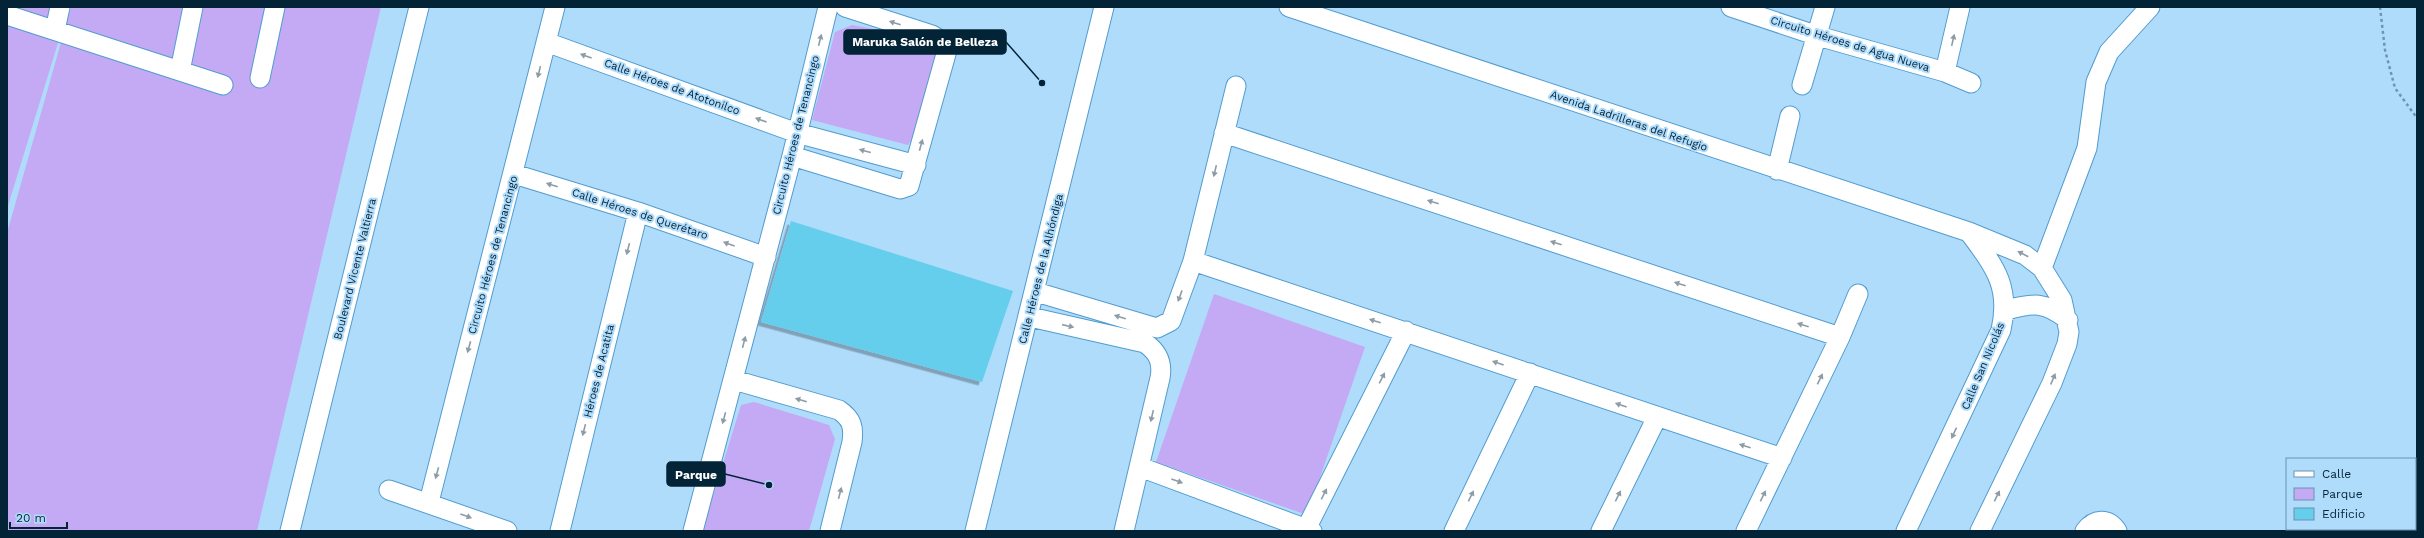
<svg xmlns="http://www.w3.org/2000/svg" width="2424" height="538" viewBox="0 0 2424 538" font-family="'Work Sans',sans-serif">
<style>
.green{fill:#c4a9f5}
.building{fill:#66ceed;filter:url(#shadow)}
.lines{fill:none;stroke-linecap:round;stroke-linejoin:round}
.minor-casing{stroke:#519cce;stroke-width:21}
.path{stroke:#6e95b1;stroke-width:2.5;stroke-dasharray:3 3;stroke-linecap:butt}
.minor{stroke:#fff;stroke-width:19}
.oneway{fill:#8e9ca5}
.labels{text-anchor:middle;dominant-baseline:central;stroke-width:4;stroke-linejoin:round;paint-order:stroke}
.street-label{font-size:11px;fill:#032337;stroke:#b0dcfc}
.leader{fill:none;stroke:#032337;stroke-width:1.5}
.callout-dot{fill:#032337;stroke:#b0dcfc;stroke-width:1.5}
.callout{fill:#032337;stroke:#032337;stroke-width:1.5}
.callout-label{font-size:12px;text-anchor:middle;font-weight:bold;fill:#fff}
</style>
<defs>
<filter id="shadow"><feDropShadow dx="-3.5" dy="3.5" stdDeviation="0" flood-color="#0004"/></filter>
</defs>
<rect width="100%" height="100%" fill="#b0dcfc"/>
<path class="green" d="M7,7H69L7,209Z
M71,7H381L257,531H7V233Z
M852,25L917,37L940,50L919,129L908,145L812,120L835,32Z
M1214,294L1365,347L1307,515L1156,462Z
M754,402L829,425L835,439L809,531H702L741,405Z"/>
<path class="building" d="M791,221L1013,291L982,382L761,322Z"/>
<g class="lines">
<defs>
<path id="minor" d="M1289,7L1969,232L2025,255L2042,268L2062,300L2069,332L2067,344L2052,383L1980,531
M1731,7L1818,36L1945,72L1971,83
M7,15L223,85
M55,30L60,7
M546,42L797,133L916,165
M180,71L193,7
M1945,72L1960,7
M260,78L275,7
M1802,85L1825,7
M1224,133L1840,337
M792,156L900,189L909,186L946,54L945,43L932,35L845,7
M1777,170L1790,116
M514,174L638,212L766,257
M1193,261L1782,458
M2042,268L2087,148L2096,82L2109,52L2150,7
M1036,292L1157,328L1171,321L1193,261L1236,86
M2006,310C2033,303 2045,301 2068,320
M1030,317L1145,343C1158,352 1163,362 1160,378L1124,531
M734,380L839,410C852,419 854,427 852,442L830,531
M1140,467L1312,531
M389,490L507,531
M429,502L555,7
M1306,529L1406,331
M290,531L419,7
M560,531L638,212
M693,531L792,156L828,7
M975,531L1104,7
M1454,531L1530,373
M1601,531L1657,417
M1746,531L1840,337L1858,294
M1906,531L2001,330C2011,286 1994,266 1969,232
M2085,531C2094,519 2108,517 2117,531"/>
</defs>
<use href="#minor" class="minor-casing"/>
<path class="path" d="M2380,7L2385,50L2395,88L2417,118"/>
<use href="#minor" class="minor"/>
</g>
<defs><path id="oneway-solid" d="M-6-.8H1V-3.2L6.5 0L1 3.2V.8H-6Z"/></defs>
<g class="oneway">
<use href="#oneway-solid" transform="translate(895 23) rotate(-162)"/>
<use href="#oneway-solid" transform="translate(820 40) rotate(-76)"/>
<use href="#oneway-solid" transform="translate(1953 40) rotate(-77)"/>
<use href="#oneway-solid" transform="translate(586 56) rotate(-160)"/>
<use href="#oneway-solid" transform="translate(539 72) rotate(104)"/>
<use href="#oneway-solid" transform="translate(761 120) rotate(-160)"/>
<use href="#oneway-solid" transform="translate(921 145) rotate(-75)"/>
<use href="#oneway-solid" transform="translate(865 151) rotate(-165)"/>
<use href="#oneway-solid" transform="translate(1215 171) rotate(103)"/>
<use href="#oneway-solid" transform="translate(552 185) rotate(-163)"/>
<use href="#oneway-solid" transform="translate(1433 202) rotate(-162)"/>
<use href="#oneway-solid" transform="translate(1556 243) rotate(-162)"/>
<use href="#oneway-solid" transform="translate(729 244) rotate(-160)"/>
<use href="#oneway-solid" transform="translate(628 249) rotate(104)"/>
<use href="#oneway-solid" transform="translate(2023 254) rotate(-152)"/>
<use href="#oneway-solid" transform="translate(1680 284) rotate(-162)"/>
<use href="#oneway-solid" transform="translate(1180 296) rotate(110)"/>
<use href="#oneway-solid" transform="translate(1120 317) rotate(-163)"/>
<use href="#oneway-solid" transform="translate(1375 321) rotate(-162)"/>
<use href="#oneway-solid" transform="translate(1803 325) rotate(-162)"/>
<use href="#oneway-solid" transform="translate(1068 326) rotate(13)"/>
<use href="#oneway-solid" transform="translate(744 342) rotate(-76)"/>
<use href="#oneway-solid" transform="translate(469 347) rotate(105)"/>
<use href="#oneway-solid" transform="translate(1498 363) rotate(-161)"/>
<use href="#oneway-solid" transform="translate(1382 378) rotate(-63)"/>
<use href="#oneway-solid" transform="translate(1820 379) rotate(-64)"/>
<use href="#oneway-solid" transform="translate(2053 379) rotate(-67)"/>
<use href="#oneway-solid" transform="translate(801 400) rotate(-164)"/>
<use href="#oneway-solid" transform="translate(1621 405) rotate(-161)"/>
<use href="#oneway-solid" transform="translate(1152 416) rotate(103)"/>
<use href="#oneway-solid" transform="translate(724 418) rotate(105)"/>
<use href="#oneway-solid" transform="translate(584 430) rotate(104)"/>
<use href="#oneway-solid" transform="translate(1954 433) rotate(115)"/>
<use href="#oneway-solid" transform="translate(1745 446) rotate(-162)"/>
<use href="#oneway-solid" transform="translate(437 473) rotate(105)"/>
<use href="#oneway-solid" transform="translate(1177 481) rotate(20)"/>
<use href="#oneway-solid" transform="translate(840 493) rotate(-76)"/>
<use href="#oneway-solid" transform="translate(1324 494) rotate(-63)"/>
<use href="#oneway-solid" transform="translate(1471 496) rotate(-64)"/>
<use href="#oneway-solid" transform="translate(1618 496) rotate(-64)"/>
<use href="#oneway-solid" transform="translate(1763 496) rotate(-64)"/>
<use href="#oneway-solid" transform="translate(1997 496) rotate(-64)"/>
<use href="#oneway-solid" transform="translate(466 516) rotate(20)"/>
</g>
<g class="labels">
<g class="street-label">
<text transform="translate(1850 44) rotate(17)">Circuito Héroes de Agua Nueva</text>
<text transform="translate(672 87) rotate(20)">Calle Héroes de Atotonilco</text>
<text transform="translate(1629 121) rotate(19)">Avenida Ladrilleras del Refugio</text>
<text transform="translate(796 135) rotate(-76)">Circuito Héroes de Tenancingo</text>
<text transform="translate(640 214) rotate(18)">Calle Héroes de Querétaro</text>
<text transform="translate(493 255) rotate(-75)">Circuito Héroes de Tenancingo</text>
<text transform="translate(355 269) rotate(-76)">Boulevard Vicente Valtierra</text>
<text transform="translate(1041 269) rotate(-76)">Calle Héroes de la Alhóndiga</text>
<text transform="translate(1983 366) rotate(-67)">Calle San Nicolás</text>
<text transform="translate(599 371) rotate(-76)">Héroes de Acatita</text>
</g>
</g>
<path class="leader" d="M1042 83L1006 42M769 485L725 474"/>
<g class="callout-dot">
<circle cx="1042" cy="83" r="4"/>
<circle cx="769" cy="485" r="4"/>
</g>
<g class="callout">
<rect x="844" y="30" width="162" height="24" rx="4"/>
<rect x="667" y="462" width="58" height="24" rx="4"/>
</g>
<g class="callout-label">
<text x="925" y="46">Maruka Salón de Belleza</text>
<text x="696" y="479">Parque</text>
</g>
<rect width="2424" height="538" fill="none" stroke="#032337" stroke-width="16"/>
<rect x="2286" y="458" width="130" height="72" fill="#b0dcfc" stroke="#6b92ad"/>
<rect x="2294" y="471" width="20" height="6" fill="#ffffff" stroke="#6b92ad"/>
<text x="2322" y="478" font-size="12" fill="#032337">Calle</text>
<rect x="2294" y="488" width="20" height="12" fill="#c4a9f5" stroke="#6b92ad"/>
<text x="2322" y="498" font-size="12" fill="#032337">Parque</text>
<rect x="2294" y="508" width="20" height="12" fill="#66ceed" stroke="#6b92ad"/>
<text x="2322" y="518" font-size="12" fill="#032337">Edificio</text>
<path d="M10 522v6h57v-6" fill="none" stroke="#032337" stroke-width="2"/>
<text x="16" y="522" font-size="12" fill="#032337" stroke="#b0dcfc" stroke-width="3" paint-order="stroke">20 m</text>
</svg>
